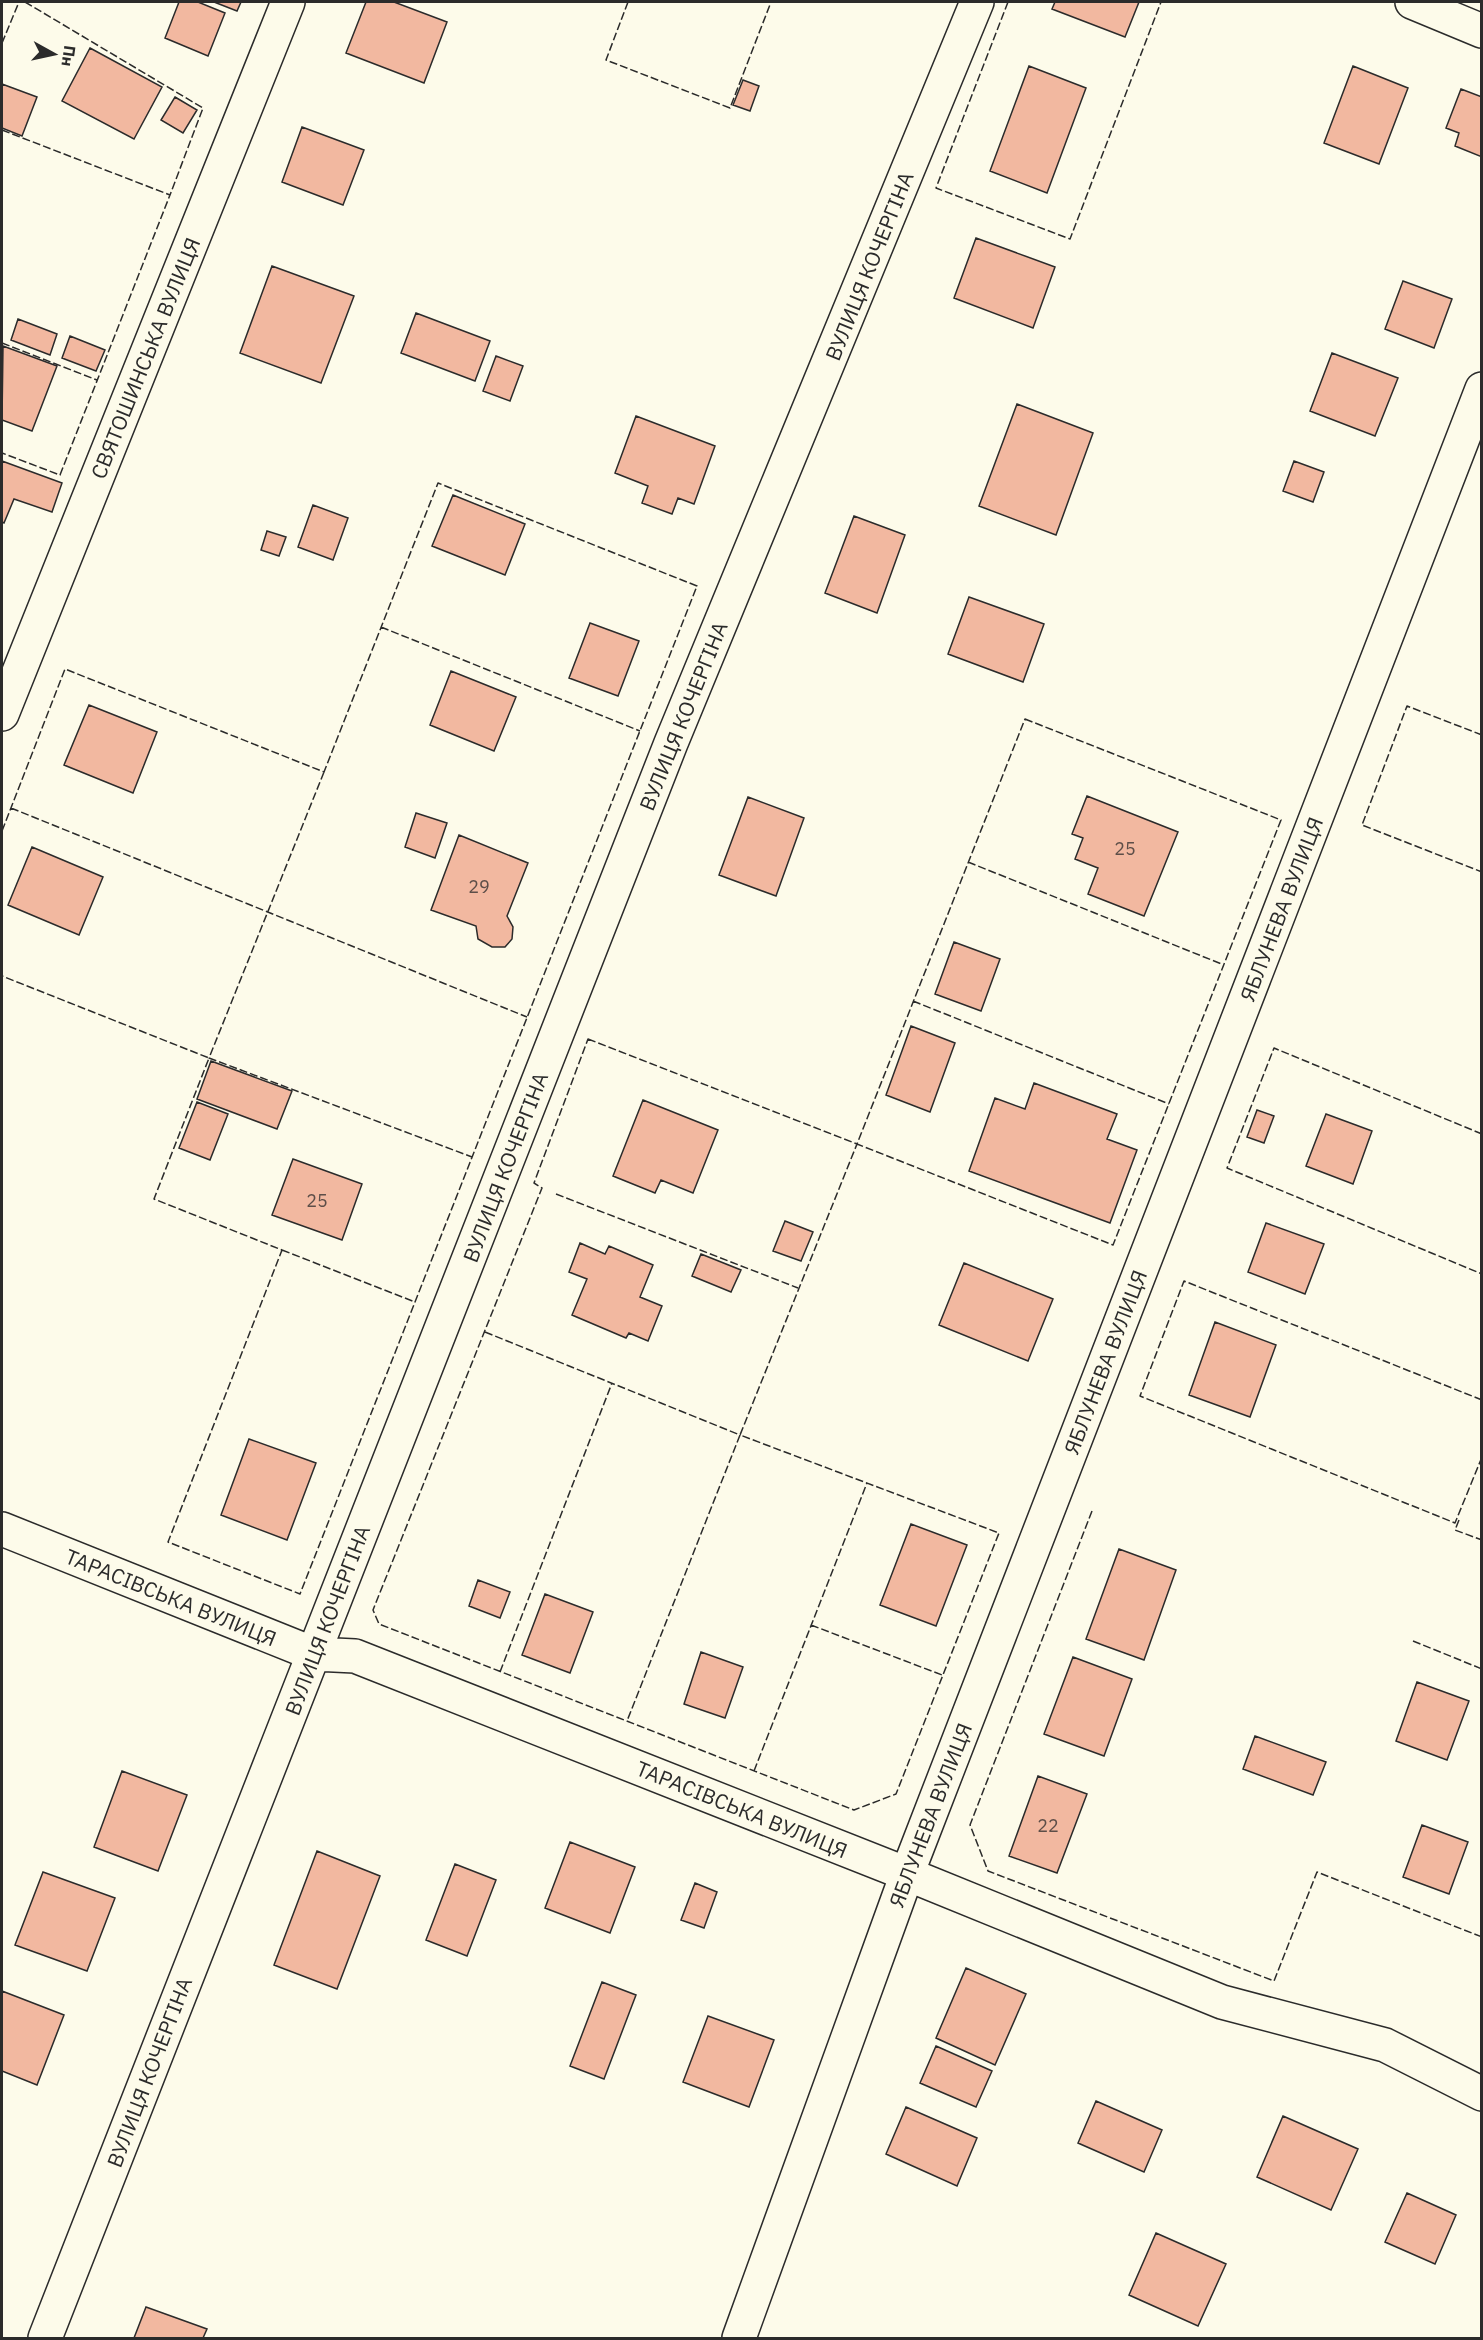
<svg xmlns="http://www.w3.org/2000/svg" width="1483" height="2340" viewBox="0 0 1483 2340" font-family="'IBM Plex Sans',sans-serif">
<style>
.building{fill:#f2b8a0;stroke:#2b2b2b;stroke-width:1.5}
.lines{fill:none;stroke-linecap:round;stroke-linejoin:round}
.minor-casing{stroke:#2b2b2b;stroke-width:36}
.minor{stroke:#fdfbea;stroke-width:33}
.fence{stroke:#2b2b2b;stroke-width:1.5;stroke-dasharray:8 3;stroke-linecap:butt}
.labels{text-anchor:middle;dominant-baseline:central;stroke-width:4.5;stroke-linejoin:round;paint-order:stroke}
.number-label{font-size:18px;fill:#5d4e48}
.street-label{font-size:21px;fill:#2b2b2b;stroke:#fdfbea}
</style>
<rect width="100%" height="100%" fill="#fdfbea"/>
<path class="building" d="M179,2H198L225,13L208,56L165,38Z
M214,2H241L237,11Z
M366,2H394L447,22L424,83L346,53Z
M1055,2H1139L1125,37L1052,9Z
M90,48L162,87L134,139L62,101Z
M1029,66L1086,88L1047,193L990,171Z
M1353,66L1408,88L1379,164L1324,143Z
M743,80L759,86L750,111L733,105Z
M2,84L37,97L22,136L2,128Z
M1461,89L1482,97V157L1455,146L1459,133L1446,128Z
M175,97L197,110L183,133L161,120Z
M302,127L364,150L343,205L282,182Z
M976,238L1055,267L1033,328L954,298Z
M272,266L354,296L321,383L240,353Z
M1403,281L1452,299L1434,348L1385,329Z
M416,313L490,341L475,381L401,353Z
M18,319L57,334L50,355L11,340Z
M70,336L105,350L96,371L62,358Z
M3,346L57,366L32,431L2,420Z
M1332,353L1398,378L1375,436L1310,411Z
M496,356L523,366L510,401L483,391Z
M1017,404L1093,433L1056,535L979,506Z
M636,416L715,446L694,504L678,498L672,514L642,503L648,486L615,473Z
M2,461L62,483L52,512L14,499L4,523L2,522Z
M1294,461L1324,472L1313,502L1283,491Z
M453,495L525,524L505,575L432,546Z
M313,505L348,518L333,560L298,547Z
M854,516L905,535L877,613L825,593Z
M267,531L286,537L279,556L261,550Z
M969,597L1044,624L1023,682L948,654Z
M590,623L639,641L618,696L569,678Z
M451,671L516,697L494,751L430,725Z
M89,705L157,732L133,793L64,765Z
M1087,796L1178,832L1144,916L1088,894L1098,868L1075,859L1083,838L1072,834Z
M748,797L804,818L776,896L719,875Z
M416,813L447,823L435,858L405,847Z
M459,835L528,863L507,916L513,927L512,939L505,947H492L478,939L476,926L431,910Z
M32,847L103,877L79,935L8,905Z
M954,942L1000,959L981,1011L935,994Z
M911,1026L955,1043L930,1112L886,1095Z
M211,1061L292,1091L277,1129L197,1099Z
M1034,1083L1117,1114L1107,1139L1137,1150L1110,1223L969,1171L995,1098L1025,1109Z
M643,1100L718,1130L693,1193L661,1180L655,1193L613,1176Z
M197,1102L228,1114L210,1160L179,1148Z
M1257,1110L1274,1116L1264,1143L1247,1137Z
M1326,1114L1372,1131L1353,1184L1306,1166Z
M293,1159L362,1184L342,1240L272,1215Z
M785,1221L813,1232L801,1261L773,1251Z
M1266,1223L1324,1244L1305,1294L1248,1272Z
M580,1243L605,1254L609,1246L653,1265L640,1297L662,1306L648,1341L629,1333L626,1338L572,1315L587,1279L569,1272Z
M701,1254L741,1270L731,1292L692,1276Z
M964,1263L1053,1299L1028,1361L939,1325Z
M1215,1322L1276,1345L1250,1417L1189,1395Z
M249,1439L316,1463L287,1540L221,1515Z
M911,1524L967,1545L936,1626L880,1605Z
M1119,1549L1176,1570L1144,1660L1086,1639Z
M478,1580L510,1592L500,1618L469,1606Z
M545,1594L593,1612L570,1673L522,1655Z
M701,1652L743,1667L725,1718L684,1704Z
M1073,1657L1132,1679L1104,1756L1044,1734Z
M1417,1682L1469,1701L1447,1760L1396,1741Z
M1255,1736L1326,1762L1313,1795L1243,1769Z
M122,1771L187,1795L158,1871L94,1847Z
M1038,1776L1087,1794L1057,1873L1009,1856Z
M1422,1825L1468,1842L1449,1894L1403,1877Z
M570,1842L635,1867L610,1933L545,1908Z
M317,1851L380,1876L337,1989L274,1965Z
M455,1864L496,1880L467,1956L426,1940Z
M43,1872L115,1898L87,1971L15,1945Z
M695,1883L717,1892L704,1928L681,1920Z
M966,1968L1026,1994L995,2065L936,2038Z
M602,1982L636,1995L604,2079L570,2066Z
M2,1991L64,2015L37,2085L2,2071Z
M708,2016L774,2040L749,2107L683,2082Z
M936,2046L992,2071L976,2107L920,2083Z
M1096,2101L1162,2130L1144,2172L1078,2143Z
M906,2107L977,2138L957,2186L886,2154Z
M1283,2116L1358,2149L1331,2210L1257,2177Z
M1407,2193L1456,2215L1435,2264L1385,2242Z
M1156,2233L1226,2264L1198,2326L1129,2295Z
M146,2307L207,2329L203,2338H134Z"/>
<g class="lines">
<defs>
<path id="minor" d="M1412,2L1482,31
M2,714L288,2
M2,1529L314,1654L355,1656L907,1874L1222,2002L1385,2045L1482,2094
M45,2338L671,743L977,2
M739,2338L907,1874L1482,389"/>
</defs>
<use href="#minor" class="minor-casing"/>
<use href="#minor" class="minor"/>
<path class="fence" d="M25,2L203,108L170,195
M628,2L606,60L730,108L771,2
M1008,2L936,188L1070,239L1161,2
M2,43L19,2
M2,130L170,195L60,475L2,453
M2,343L97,380
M381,627L640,731
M1025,719L1281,820L1113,1245L857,1144Z
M1482,735L1407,706L1362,825L1482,872
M324,772L209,1058L472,1157
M11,808L527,1017
M2,831L65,669L324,772L438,483L697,586L300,1594L168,1542L282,1250L154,1199L209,1058L2,976
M968,862L1224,965
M913,1001L1169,1104
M588,1039L857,1144L740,1435L999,1533L896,1794L854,1810L379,1624L373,1610L542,1188L534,1183Z
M1482,1134L1274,1048L1227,1168L1482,1274
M556,1194L798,1288
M282,1250L415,1302
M485,1332L740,1435L627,1721
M1482,1400L1184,1281L1140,1396L1455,1523L1482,1457
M1092,1511L970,1825L988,1871L1274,1981L1317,1872L1482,1937
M1459,1520L1455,1530L1482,1540
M811,1625L942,1675
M1413,1641L1482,1669
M500,1672L612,1383
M754,1771L867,1483"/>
</g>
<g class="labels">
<g class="number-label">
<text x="1125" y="848">25</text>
<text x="479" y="886">29</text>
<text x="317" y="1200">25</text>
<text x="1048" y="1825">22</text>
</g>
<g class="street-label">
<text transform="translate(869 266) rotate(-68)">ВУЛИЦЯ КОЧЕРГІНА</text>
<text transform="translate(145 358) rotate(-68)">СВЯТОШИНСЬКА ВУЛИЦЯ</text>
<text transform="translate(683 716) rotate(-68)">ВУЛИЦЯ КОЧЕРГІНА</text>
<text transform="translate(1281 909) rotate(-69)">ЯБЛУНЕВА ВУЛИЦЯ</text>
<text transform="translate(505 1167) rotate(-69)">ВУЛИЦЯ КОЧЕРГІНА</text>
<text transform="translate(1105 1362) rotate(-69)">ЯБЛУНЕВА ВУЛИЦЯ</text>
<text transform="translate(171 1597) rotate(22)">ТАРАСІВСЬКА ВУЛИЦЯ</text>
<text transform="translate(327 1620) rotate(-69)">ВУЛИЦЯ КОЧЕРГІНА</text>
<text transform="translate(742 1809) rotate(22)">ТАРАСІВСЬКА ВУЛИЦЯ</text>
<text transform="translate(930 1815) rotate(-69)">ЯБЛУНЕВА ВУЛИЦЯ</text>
<text transform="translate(149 2072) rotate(-69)">ВУЛИЦЯ КОЧЕРГІНА</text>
</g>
</g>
<rect width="1483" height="2340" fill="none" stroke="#2b2b2b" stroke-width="6"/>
<g transform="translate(54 54) rotate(98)" stroke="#fdfbea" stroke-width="4.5" paint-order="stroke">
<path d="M0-4.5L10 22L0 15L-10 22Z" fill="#2b2b2b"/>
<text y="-9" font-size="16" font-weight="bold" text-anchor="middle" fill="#2b2b2b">Пн</text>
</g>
</svg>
